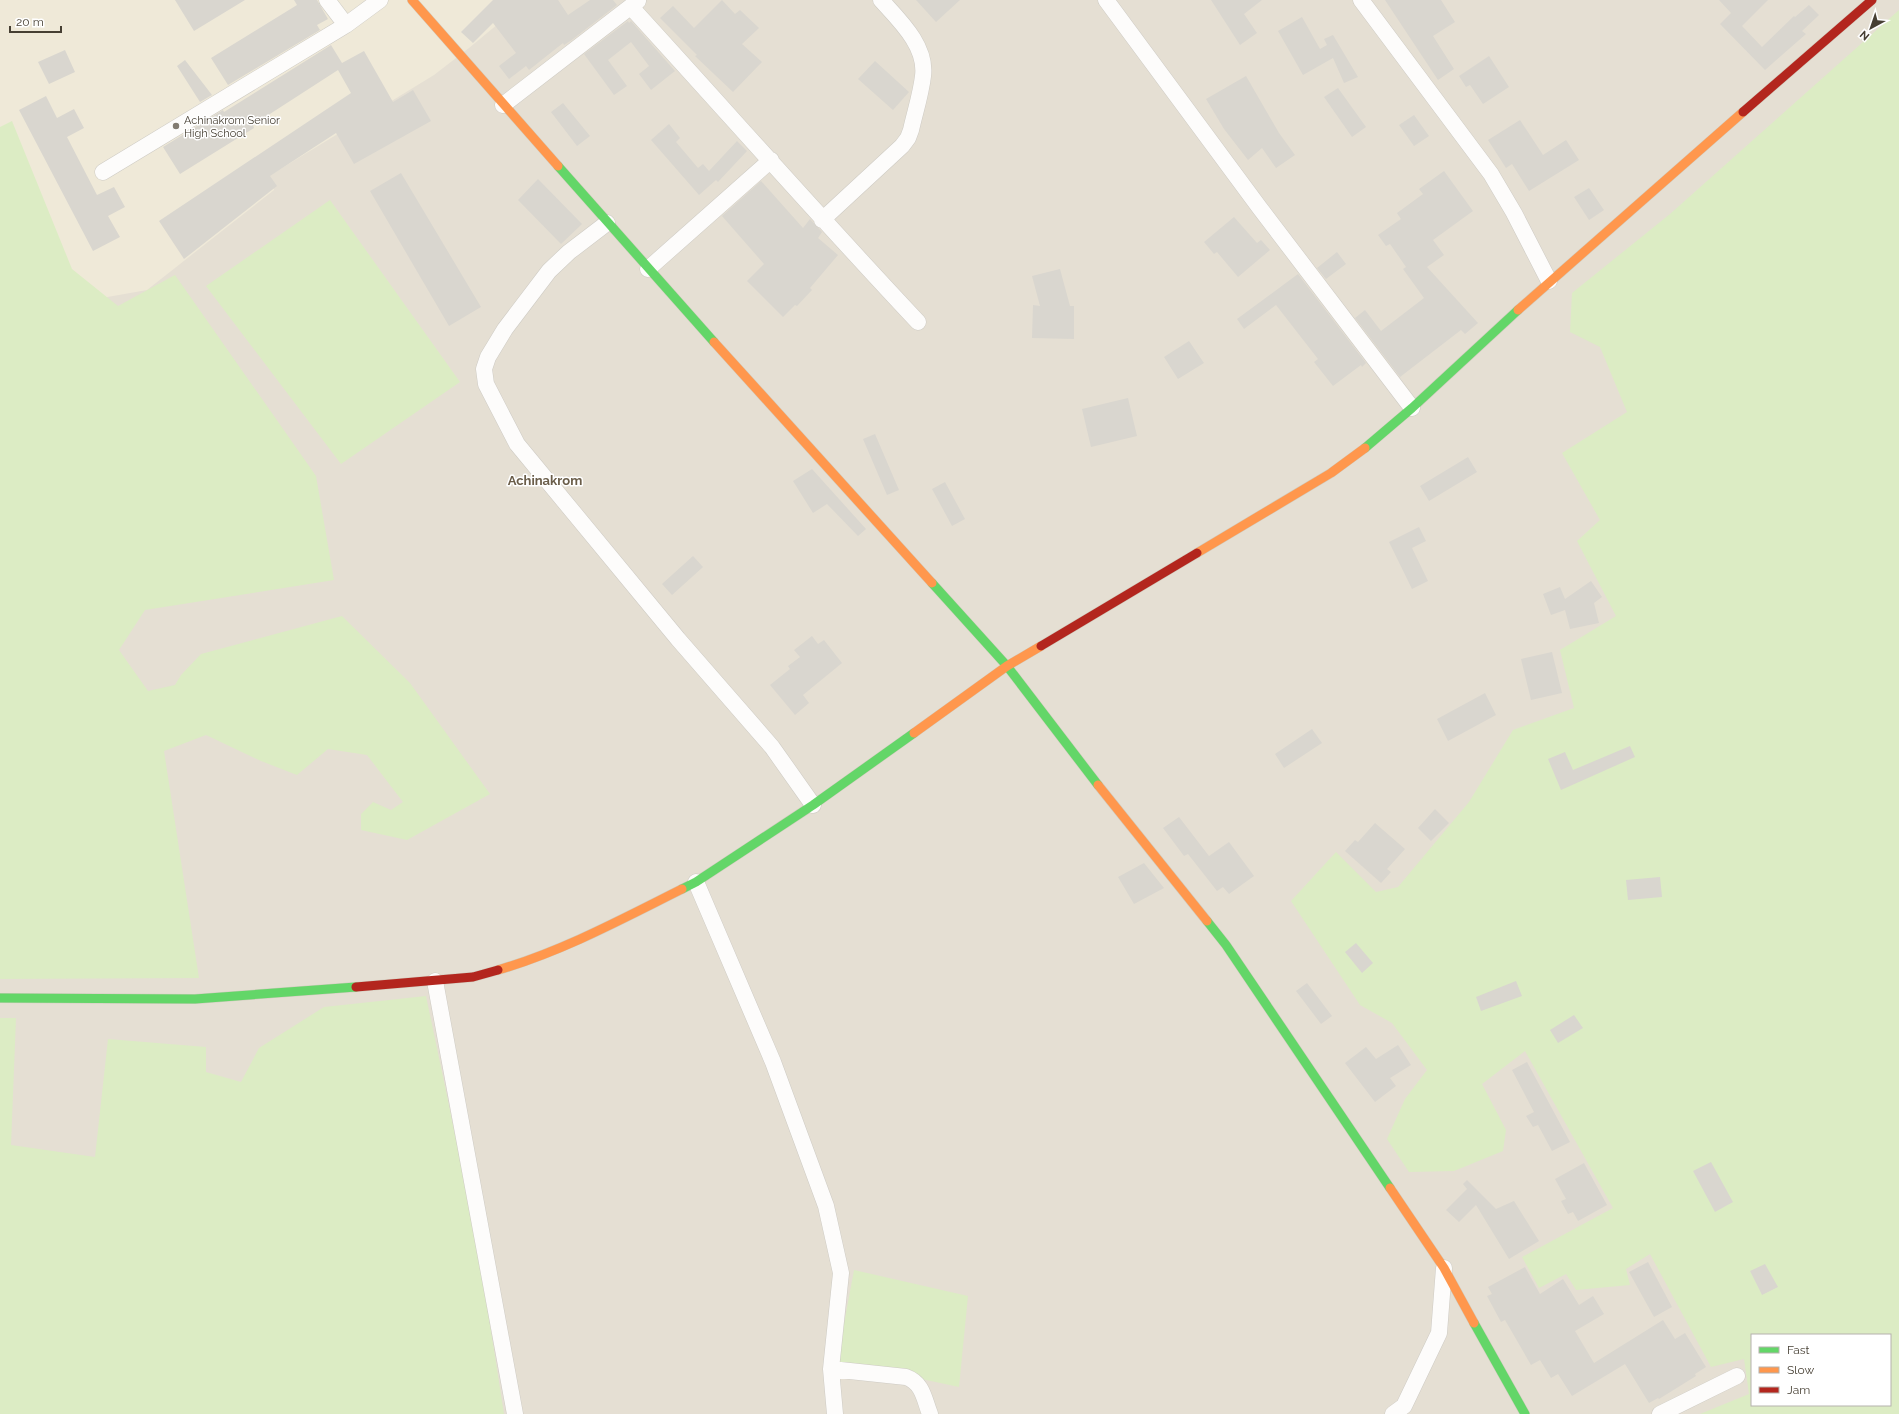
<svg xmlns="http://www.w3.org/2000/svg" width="1899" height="1414" viewBox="0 0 1899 1414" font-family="Raleway,sans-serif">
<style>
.residential{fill:#e5dfd3}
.education{fill:#efe9d8}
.green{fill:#dcecc4;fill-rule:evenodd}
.building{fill:#d9d6cf}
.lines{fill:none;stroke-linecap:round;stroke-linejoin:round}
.street-casing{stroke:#cecbc4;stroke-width:17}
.fast-casing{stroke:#d0cbbd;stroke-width:10}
.slow-casing{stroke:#d0cbbd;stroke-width:10}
.jam-casing{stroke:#d0cbbd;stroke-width:10}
.street{stroke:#fdfcfb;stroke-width:16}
.fast{stroke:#63d668;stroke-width:9}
.slow{stroke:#ff974d;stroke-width:9}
.jam{stroke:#b3261e;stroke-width:9}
.poi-dot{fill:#827c72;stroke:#fff;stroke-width:1.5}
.labels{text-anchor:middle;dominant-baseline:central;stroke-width:3;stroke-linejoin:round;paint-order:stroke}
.poi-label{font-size:11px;fill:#463f33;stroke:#fff;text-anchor:start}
.quarter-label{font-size:13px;font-weight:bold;fill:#6a5d49;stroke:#fff}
</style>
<rect width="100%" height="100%" fill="#f0ede6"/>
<path class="residential" d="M0,0H1899V47L1752,1335V1405L1861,1414H475L0,1186Z"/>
<path class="education" d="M0,0H527L469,48L434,75L269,176L274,190L147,290L0,316Z"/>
<path class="green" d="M1899,10V1414H1700L1749,1394L1744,1359L1711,1367L1650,1254L1626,1269L1630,1285L1576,1290L1566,1274L1539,1288L1522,1257L1613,1208L1525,1051L1482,1084L1506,1130L1503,1151L1454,1171L1409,1172L1387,1139L1405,1099L1427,1070L1392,1023L1360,1005L1291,901L1336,852L1376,892L1398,887L1469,802L1513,730L1574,708L1560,650L1616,616L1577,541L1600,520L1562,453L1627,412L1600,347L1570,332L1572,293L1670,214ZM1752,1335H1890V1405H1752Z
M12,121L72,269L118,306L175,275L316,476L334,580L145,610L119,650L148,691L175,685L181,675L201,654L342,616L410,683L490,794L407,840L361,830V814L373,802L391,810L403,802L367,755L328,749L297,775L261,761L206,735L164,751L199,978L0,979V127Z
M330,200L460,382L341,464L206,286Z
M426,996L476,1234L504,1414H0V1018H16L11,1145L95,1157L108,1039L206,1047V1072L241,1082L259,1048L324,1007Z
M854,1270L968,1296L959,1387L837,1361Z"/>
<path class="building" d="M175,0H245L194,31Z
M294,0H317L328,19L317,25L320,30L228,85L211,58L297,5Z
M493,0H558L568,15L590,0H613L617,5L573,39L564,45L563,43L529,70L526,66L509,79L499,66L516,53L493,23L473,43L461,32Z
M722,0L735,14L740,10L759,28L742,44L762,62L733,92L695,56L697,55L660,18L673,6L694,28Z
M916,0H960L936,22Z
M1211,0H1262L1244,14L1257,33L1240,45Z
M1385,0H1441L1455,22L1433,36L1454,69L1438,80Z
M1719,0H1768L1742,26L1762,47L1794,16L1795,17L1809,5L1819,15L1802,31L1806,34L1765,70L1720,24L1731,13Z
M1302,17L1320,49L1327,45L1324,39L1333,35L1358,77L1344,83L1333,58L1303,75L1278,31Z
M628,21L629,23L631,21L675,71L651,90L639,74L649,66L631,42L608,60L627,86L614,95L584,54Z
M331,45L342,63L364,51L393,102L413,90L431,121L354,164L336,133L270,176L277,186L184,259L159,221L351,93L338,70L253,125L254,128L180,174L163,147L223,110L224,112Z
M65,50L75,72L49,84L38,62Z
M1489,56L1509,87L1483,104L1470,85L1466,87L1459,76Z
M185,60L212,95L200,102L177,66Z
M875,61L909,92L893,110L858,79Z
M1246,76L1279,133L1295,155L1276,168L1262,148L1248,160L1224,129L1206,99Z
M1338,88L1366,127L1352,137L1324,97Z
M46,96L57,118L74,109L84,128L67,137L97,195L114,187L125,207L108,216L120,237L93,251L19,110Z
M563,103L590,136L577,146L551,112Z
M1414,115L1429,136L1414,146L1399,125Z
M1520,120L1543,155L1566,140L1579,160L1529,191L1512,164L1506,168L1488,140Z
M669,124L680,138L676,142L698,168L703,164L709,171L737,141L747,151L718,182L716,180L699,195L651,140Z
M1444,171L1473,211L1433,240L1444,255L1427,267L1478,323L1465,334L1461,330L1400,377L1355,318L1365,310L1381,331L1424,298L1403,269L1406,267L1390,244L1386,246L1378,235L1401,219L1397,213L1423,194L1419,189Z
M401,173L481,307L449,326L370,191Z
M538,179L582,224L561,244L518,200Z
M761,181L803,228L810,219L822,232L818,238L838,255L810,288L812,290L797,306L795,305L783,317L747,281L764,264L722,216Z
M1589,188L1604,210L1589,220L1574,197Z
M1234,217L1257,243L1261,240L1270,250L1238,277L1217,252L1214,254L1204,242Z
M1337,252L1346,264L1326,279L1317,268Z
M1060,269L1070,306H1074V339L1032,338L1033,305L1040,306L1032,276Z
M1298,274L1366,363L1362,367L1361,365L1333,386L1314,362L1318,359L1276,305L1244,329L1237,319Z
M1189,341L1204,363L1178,379L1164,357Z
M1128,398L1137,436L1091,447L1082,409Z
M875,434L899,490L887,495L863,439Z
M1468,457L1477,472L1429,501L1420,486Z
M812,469L866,529L858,536L827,504L813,513L793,481Z
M945,482L965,519L952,526L932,489Z
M1419,527L1426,541L1412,548L1428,581L1412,589L1389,542Z
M693,556L703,567L672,595L662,584Z
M1591,581L1602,597L1594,603L1599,623L1570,629L1565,610L1551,615L1543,594L1560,587L1565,599Z
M812,636L818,644L824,640L842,663L803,695L809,703L795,715L770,685L790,669L788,666L800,657L794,650Z
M1552,652L1562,693L1531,700L1521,659Z
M1485,693L1496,715L1448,741L1437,719Z
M1312,729L1322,743L1284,768L1275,754Z
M1630,746L1635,757L1561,790L1548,759L1565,752L1573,770Z
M1435,809L1449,823L1431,841L1418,828Z
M1179,817L1209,856L1229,842L1254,876L1229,894L1223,887L1217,891L1188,854L1184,856L1163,828Z
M1375,823L1405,849L1387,869L1391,872L1381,883L1345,851L1355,840L1358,842Z
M1144,863L1164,888L1134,904L1118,877Z
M1660,877L1662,897L1628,900L1626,880Z
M1356,943L1373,963L1362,973L1345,952Z
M1516,981L1522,996L1481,1011L1476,997Z
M1307,983L1332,1016L1321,1024L1296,991Z
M1574,1015L1583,1028L1558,1043L1550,1030Z
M1398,1045L1411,1065L1390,1078L1396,1086L1375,1102L1345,1063L1366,1047L1376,1059Z
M1527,1062L1570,1142L1552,1151L1538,1125L1533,1127L1526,1116L1534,1112L1512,1070Z
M1711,1162L1733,1202L1715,1212L1693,1171Z
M1584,1163L1607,1205L1578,1221L1573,1212L1568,1214L1561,1201L1566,1199L1555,1179Z
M1467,1180L1496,1209L1514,1201L1539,1241L1509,1259L1476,1205L1459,1222L1446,1210L1467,1189L1463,1184Z
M1648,1262L1672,1307L1654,1317L1629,1272Z
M1765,1264L1778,1287L1762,1295L1750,1271Z
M1525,1267L1540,1294L1563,1279L1579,1305L1593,1296L1604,1314L1575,1331L1594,1363L1663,1320L1675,1339L1685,1333L1706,1367L1695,1374L1696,1376L1659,1399L1658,1398L1649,1403L1625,1364L1572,1396L1558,1374L1551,1378L1540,1360L1531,1365L1505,1320L1501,1322L1487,1296L1492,1294L1488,1287Z"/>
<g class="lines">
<defs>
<path id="street" d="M327,0L346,25
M1106,0L1259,207L1412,408
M1361,0L1491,174L1514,213L1549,281
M631,7C727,112 821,219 918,322
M503,105L638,1
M103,172L346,25L380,0
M822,220L902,146L908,138L911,130C915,112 921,94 923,76C927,46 899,20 881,0
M607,223L569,252L549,271L505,329L488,357L484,369L486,384L517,444L678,639L772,747L813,805
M648,269L771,160
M696,882L773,1062L826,1206L841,1273L831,1369L835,1414
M435,981L515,1414
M831,1369L906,1377C923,1383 924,1399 930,1414
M1393,1414L1404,1406L1439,1333L1444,1268
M1660,1414L1737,1376"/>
<path id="fast" d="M558,166L714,342
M1365,448L1412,408L1518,310
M932,583L1007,666L1098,785
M682,889L696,882L813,805L914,733
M1207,921L1226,945L1390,1188
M0,998L195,999L356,987
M1474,1323L1525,1414"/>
<path id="slow" d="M412,0L558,166
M1518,310L1743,112
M714,342L932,583
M1197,553L1331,473L1365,448
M914,733L1007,666L1041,646
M1098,785L1207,921
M498,970C563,951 622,919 682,889
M1390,1188L1444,1268L1474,1323"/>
<path id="jam" d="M1743,112L1872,0
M1041,646L1197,553
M356,987L473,977L498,970"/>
</defs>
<use href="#street" class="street-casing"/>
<use href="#fast" class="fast-casing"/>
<use href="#slow" class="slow-casing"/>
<use href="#jam" class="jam-casing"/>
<use href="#street" class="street"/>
<use href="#fast" class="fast"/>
<use href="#slow" class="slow"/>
<use href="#jam" class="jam"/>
</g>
<circle class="poi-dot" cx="176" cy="126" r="4"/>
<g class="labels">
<g class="poi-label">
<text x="184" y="120">Achinakrom Senior<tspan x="184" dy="13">High School</tspan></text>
</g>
<g class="quarter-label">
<text x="545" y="480">Achinakrom</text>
</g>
</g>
<rect x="1751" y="1334" width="140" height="72" fill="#ffffff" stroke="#b5b2ad"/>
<rect x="1759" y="1347" width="20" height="6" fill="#63d668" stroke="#b5b2ad"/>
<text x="1787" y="1354" font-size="12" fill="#463f33">Fast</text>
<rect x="1759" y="1367" width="20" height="6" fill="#ff974d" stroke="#b5b2ad"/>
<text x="1787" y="1374" font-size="12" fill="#463f33">Slow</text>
<rect x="1759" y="1387" width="20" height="6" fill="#b3261e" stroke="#b5b2ad"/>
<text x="1787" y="1394" font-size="12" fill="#463f33">Jam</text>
<g transform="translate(1871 28) rotate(220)" stroke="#ffffff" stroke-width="3" paint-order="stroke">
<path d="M0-3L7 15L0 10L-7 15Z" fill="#463f33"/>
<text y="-6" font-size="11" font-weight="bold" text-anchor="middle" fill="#463f33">N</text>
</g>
<path d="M10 26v6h51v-6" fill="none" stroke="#463f33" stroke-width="2"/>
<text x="16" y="26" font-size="12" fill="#463f33" stroke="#ffffff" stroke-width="3" paint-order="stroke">20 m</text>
</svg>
